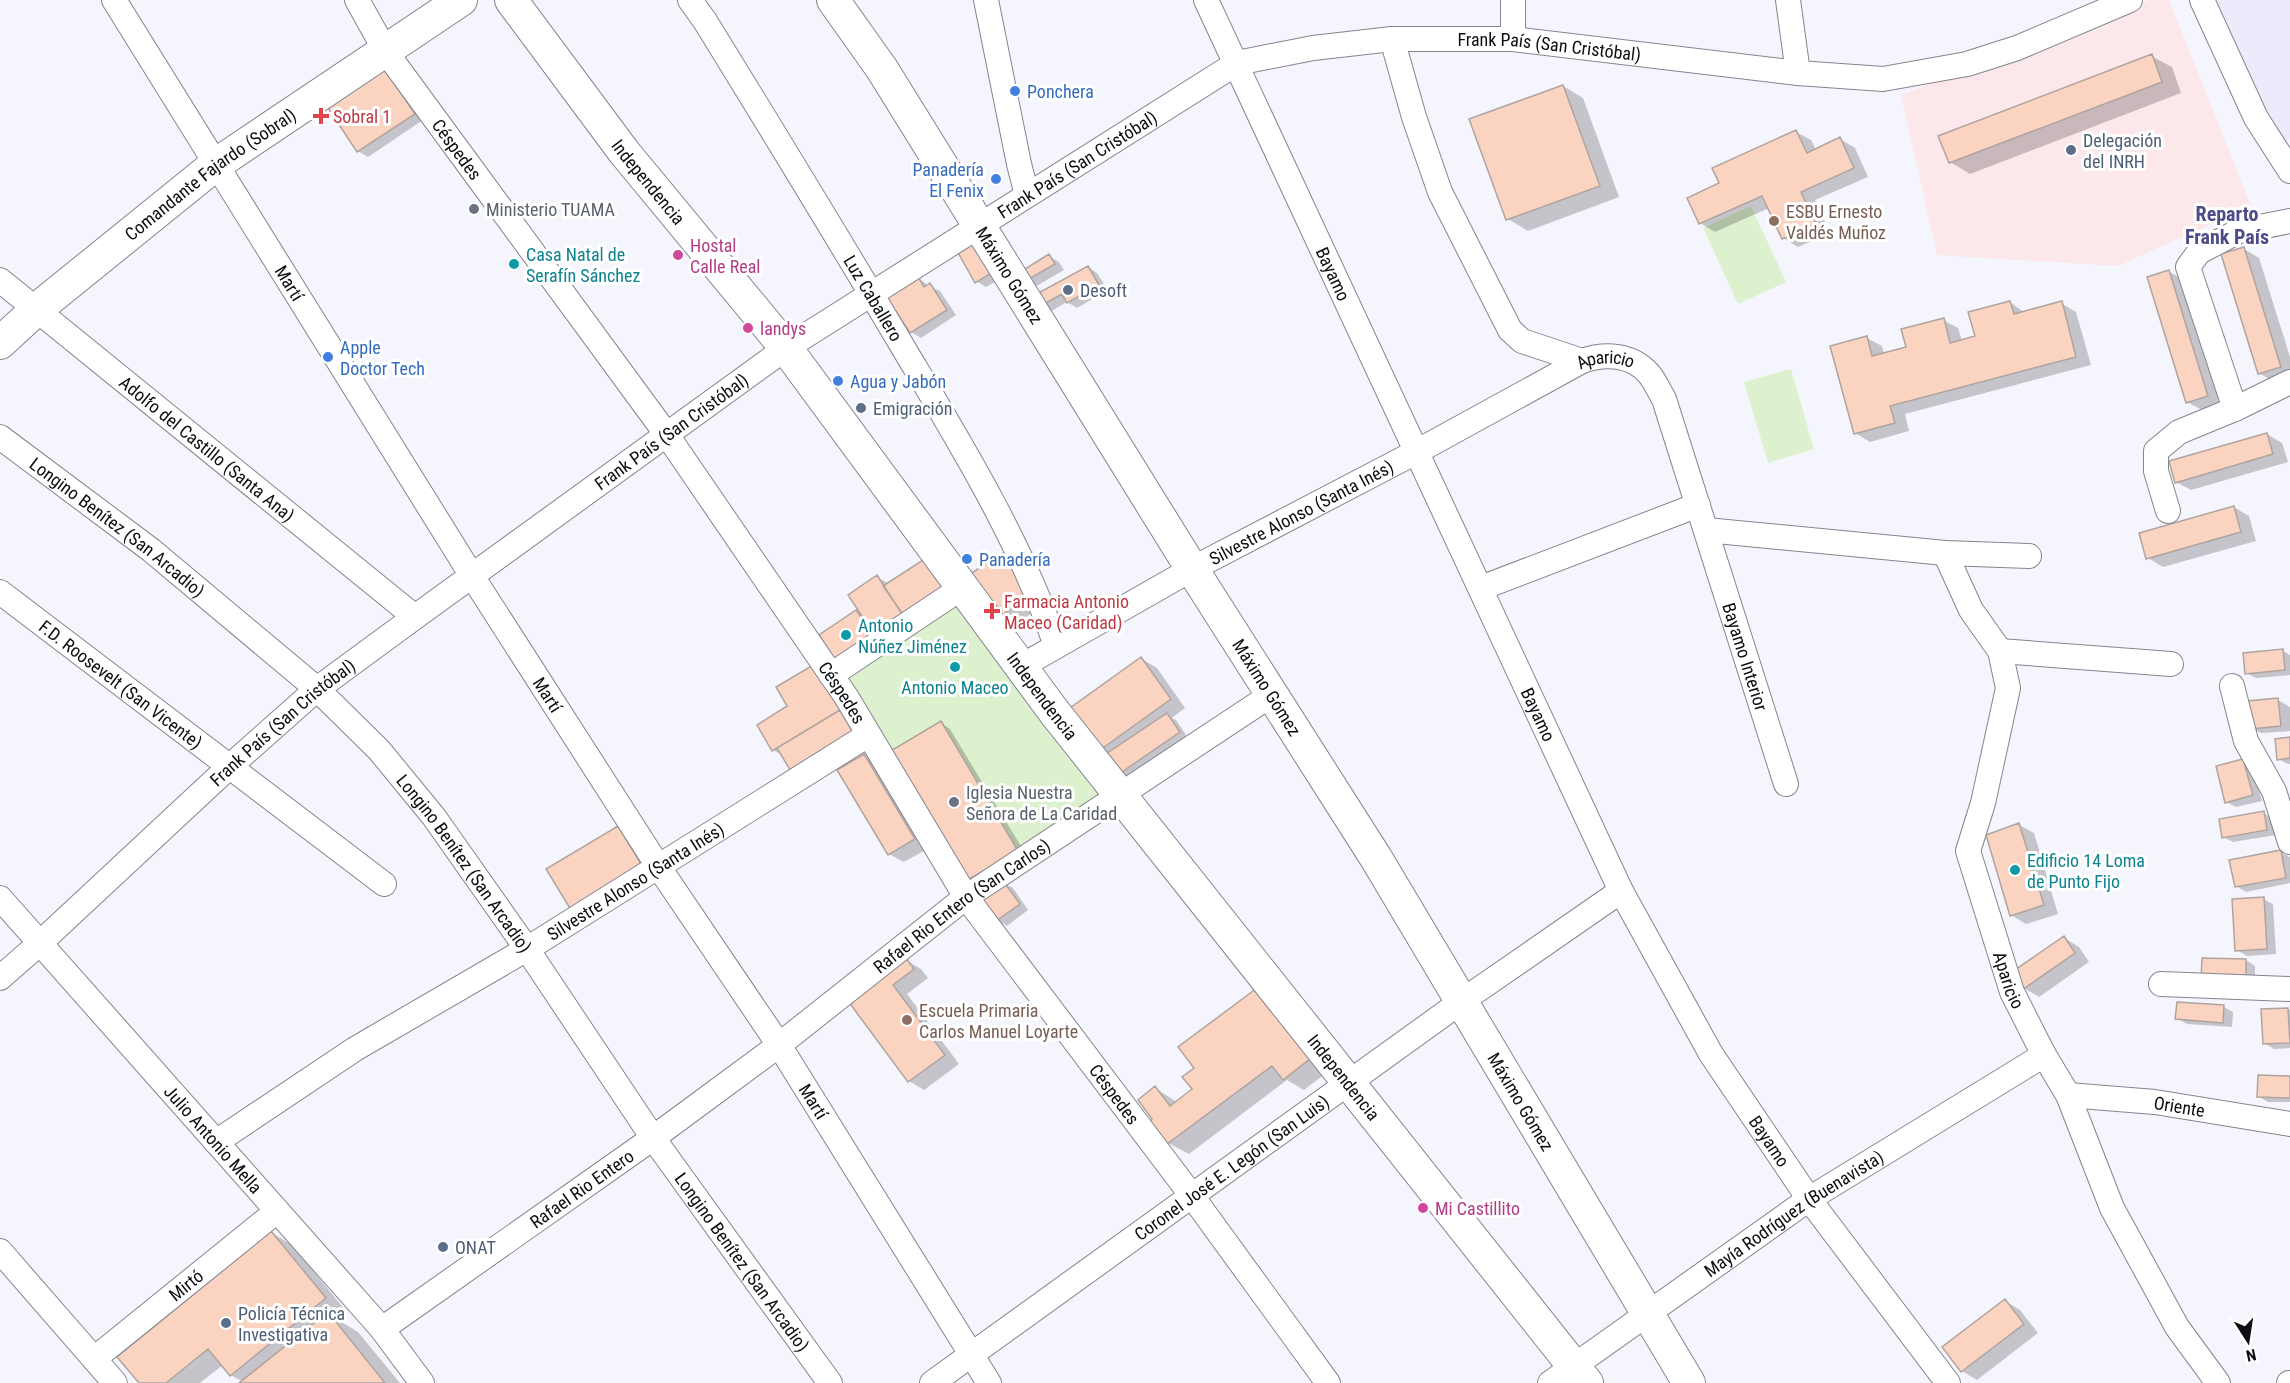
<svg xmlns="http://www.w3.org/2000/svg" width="2290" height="1383" viewBox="0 0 2290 1383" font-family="'Roboto Condensed',sans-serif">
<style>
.commercial{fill:#fce7ea}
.industrial{fill:#edeafc}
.green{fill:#def1cf}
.shadow{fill:#0003}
.building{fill:#fbd3c1;stroke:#b0a49f;stroke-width:1.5}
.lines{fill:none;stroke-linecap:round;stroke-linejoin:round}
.minor-casing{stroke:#83858f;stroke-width:26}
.major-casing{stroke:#83858f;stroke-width:34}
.minor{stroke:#fff;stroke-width:24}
.major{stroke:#fff;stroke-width:32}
.shop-dot{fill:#3f7fe0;stroke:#fff;stroke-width:2}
.health-dot{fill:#e0444e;stroke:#fff;stroke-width:2}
.service-dot{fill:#5c6f8a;stroke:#fff;stroke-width:2}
.worship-dot{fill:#6b7280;stroke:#fff;stroke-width:2}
.education-dot{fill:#8d6e63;stroke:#fff;stroke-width:2}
.hotel-dot{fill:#d1479c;stroke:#fff;stroke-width:2}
.culture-dot{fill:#0f9aa8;stroke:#fff;stroke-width:2}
.labels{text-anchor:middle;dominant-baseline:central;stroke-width:6;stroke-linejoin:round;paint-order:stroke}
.street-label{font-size:18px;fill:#0d0e12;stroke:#fff}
.shop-label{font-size:18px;fill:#366cbe;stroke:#fff;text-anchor:start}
.health-label{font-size:18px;fill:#be3a42;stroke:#fff;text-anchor:start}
.service-label{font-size:18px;fill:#4e5e75;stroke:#fff;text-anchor:start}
.worship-label{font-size:18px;fill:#5b616d;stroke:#fff;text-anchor:start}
.education-label{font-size:18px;fill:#785e54;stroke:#fff;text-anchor:start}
.hotel-label{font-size:18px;fill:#b23c85;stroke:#fff;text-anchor:start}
.culture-label{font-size:18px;fill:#0d838f;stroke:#fff;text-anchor:start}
.neighbourhood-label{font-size:20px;font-weight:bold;fill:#4d4b89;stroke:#fff}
</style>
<rect width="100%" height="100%" fill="#f5f6fd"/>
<path class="commercial" d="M2150,0H2169L2251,206L2118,266L1937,255L1901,95Z"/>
<path class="industrial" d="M2213,0H2290V139L2276,145Z"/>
<path class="green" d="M1751,206L1786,282L1738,304L1703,228Z
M1791,369L1814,449L1768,463L1744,382Z
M959,603L1097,781L1098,796L1018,851L941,722L889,752L843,681Z"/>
<path class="shadow" d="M2151,56L2172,67L2181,93L1970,174L1950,162Z
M384,69L423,120L368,157L358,151Z
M1563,86L1583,98L1619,197L1528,231L1508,219Z
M1796,132L1811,140L1816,150L1840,139L1855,148L1868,177L1815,200L1830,233L1798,247L1783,238L1769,208L1715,232L1700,223L1721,184Z
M974,241L1002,278L986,287L976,281Z
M2244,249L2259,258L2290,357V377L2274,382L2259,373Z
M1049,256L1059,262L1064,270L1033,288L1023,282Z
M1088,267L1097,273L1108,290L1077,308L1067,302L1048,313L1033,298Z
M2168,271L2184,280L2222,404L2202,410L2187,402Z
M917,277L929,286L940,291L956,315L921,338L911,332Z
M2010,302L2025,313L2061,303L2076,312L2091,365L1905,414L1909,431L1870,442L1855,433L1867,338L1882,346L1884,354L1907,348L1943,320L1958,328L1962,341L1977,337Z
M2267,434L2282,443L2288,462L2191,490L2176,482Z
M2234,507L2249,516L2256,541L2163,567L2148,558Z
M1008,552L1043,606L1009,628L964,580Z
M877,577L889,584L961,597L846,665L856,612L864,617Z
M2283,651L2290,655V675L2256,678L2246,673Z
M1142,659L1157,668L1185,708L1172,718L1176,720L1188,738L1130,778L1120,772L1110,754L1101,749Z
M813,667L870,746L784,756L773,750L789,707Z
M2278,700L2290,707V731L2261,733L2251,728Z
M941,723L950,729L1027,856L977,886L967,880Z
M2290,739V764H2288L2278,759Z
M864,756L879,764L929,848L904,862L889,854Z
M2243,761L2253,766L2262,801L2236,807L2226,802Z
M2263,813L2273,818L2276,835L2233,842L2223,837Z
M2019,825L2034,833L2058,914L2026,924L2011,915Z
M618,827L633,836L657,876L548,869Z
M2280,852L2290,857V883L2246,892L2236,886Z
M1003,883L1013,888L1028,910L1007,926L997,920Z
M2263,899L2273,904L2276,954L2247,956L2237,950Z
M2064,938L2079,947L2089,962L2039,997L2024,988Z
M906,960L921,969L928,978L907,994L959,1064L924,1090L909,1081L850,1001Z
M2246,960L2255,966V985L2213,984Z
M1258,989L1330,1070L1304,1090L1287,1080L1189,1154L1168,1143L1155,1088L1177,1102L1194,1089L1196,1069Z
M2224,1007L2233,1012L2232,1027L2187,1024L2177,1018Z
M2288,1009L2290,1010V1048L2274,1049L2264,1043Z
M2290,1078V1102H2268L2258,1096Z
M272,1233L292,1245L345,1310L335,1318L358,1332L400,1383H242L243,1382L231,1375L223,1365L200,1383H141Z
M2005,1301L2020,1310L2038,1333L1977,1380L1962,1371Z"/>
<path class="building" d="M2152,54L2162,82L1949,163L1938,136Z
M384,68L415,114L357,152L326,105Z
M1563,85L1600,186L1506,220L1469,119Z
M1796,130L1807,153L1840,137L1854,168L1801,192L1816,224L1782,239L1762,196L1699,224L1687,198L1719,183L1712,168Z
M974,239L993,272L975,283L956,249Z
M2244,247L2281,367L2258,374L2221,254Z
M1049,254L1055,264L1022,283L1017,274Z
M1088,266L1099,285L1067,303L1062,294L1037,308L1031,297Z
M2169,270L2208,396L2186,403L2147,277Z
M917,275L924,287L930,283L947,310L910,333L885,295Z
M2010,301L2014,314L2062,301L2076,357L1890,406L1895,423L1854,434L1830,346L1867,336L1872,356L1906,347L1901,329L1944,318L1950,343L1975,336L1968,312Z
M2267,433L2273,454L2175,483L2169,461Z
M2234,506L2241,532L2146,559L2139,533Z
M1008,550L1029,597L993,621L962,579Z
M926,558L947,588L904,616L883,586Z
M877,575L904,617L875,636L848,595Z
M856,610L873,635L835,660L819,635Z
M2283,649L2285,670L2245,674L2243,653Z
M1141,657L1171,699L1100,750L1070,708Z
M813,665L840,710L772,751L757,725L787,706L776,687Z
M2278,698L2281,726L2250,729L2247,701Z
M840,710L856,737L793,775L777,748Z
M1167,713L1180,732L1119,774L1106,754Z
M941,721L1018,851L966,881L889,752Z
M2290,737V758L2277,760L2275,739Z
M864,754L915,839L888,855L837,770Z
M2243,759L2253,795L2225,803L2216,766Z
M2264,811L2267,830L2222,838L2219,819Z
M2019,823L2044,905L2010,916L1986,835Z
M618,826L643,867L571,910L546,869Z
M2281,850L2286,878L2235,887L2229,860Z
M1003,881L1020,904L996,921L979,898Z
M2264,897L2267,949L2235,951L2232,899Z
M2064,936L2075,953L2022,990L2012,972Z
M906,958L914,969L893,985L945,1055L908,1082L848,1001Z
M2202,958L2246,959V981L2201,979Z
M1257,988L1311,1058L1283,1080L1272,1066L1167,1144L1150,1121L1152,1119L1138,1100L1155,1086L1170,1106L1192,1089L1182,1077L1194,1068L1178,1047Z
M2177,1002L2224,1005L2223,1023L2175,1019Z
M2288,1008L2290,1043L2263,1044L2261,1009Z
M2258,1075L2290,1076V1098L2257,1097Z
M271,1231L326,1298L230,1376L208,1349L166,1383H139L117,1357Z
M2005,1299L2024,1324L1961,1372L1942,1347Z
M328,1312L385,1383H239Z"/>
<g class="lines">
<defs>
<g id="minor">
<path id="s1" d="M114,0L472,576L658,866L779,1045L989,1383"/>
<path id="s2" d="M357,0L386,52L667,435L847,698L966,897L1192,1196L1328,1383"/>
<path id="s3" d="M690,0L705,21C774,133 843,246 910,359C965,451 1022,545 1056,646"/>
<path d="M986,0L1019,164L1027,195"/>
<path id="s4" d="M1206,0L1621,891L1711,1054L1809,1199L1948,1383"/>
<path d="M1788,0L1798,73"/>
<path d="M2202,0L2256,118L2290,171"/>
<path d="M1392,39L1414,117L1440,192L1510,330L1522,341L1582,361"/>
<path d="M1513,39V0"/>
<path id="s5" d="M0,280L415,617"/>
<path d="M2235,409L2188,267L2199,252L2239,231L2290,221"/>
<path id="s6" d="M0,437L151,550L317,689L379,750L434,817L527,949L653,1138L830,1383"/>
<path d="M2168,511L2156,471V451L2179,432L2235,409L2290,382"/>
<path d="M1706,530L1945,553L2029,556"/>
<path id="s7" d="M1945,553L1971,610L2000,651L2008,688L1983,803L1968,851L2012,992L2044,1055L2068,1095L2112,1208L2177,1327L2218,1383"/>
<path d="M1481,588L1698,505"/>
<path id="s8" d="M0,592L384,884"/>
<path d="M2000,651L2171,664"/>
<path id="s9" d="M1020,667L1192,569L1418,451L1582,361C1605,353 1632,354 1649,374C1655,381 1659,391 1664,399L1786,784"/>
<path d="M831,675L963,587"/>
<path d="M2232,686L2246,741L2274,791L2290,842"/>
<path id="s10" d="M0,898L382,1329L422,1383"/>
<path id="s11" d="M0,978L40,943L229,767L317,689L415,617L786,348L1237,63L1313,48L1392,39H1513L1798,73L1883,79L1967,64L2017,48L2130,0"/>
<path d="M2161,984L2290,989"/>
<path id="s12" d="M2068,1095L2155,1102L2290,1124"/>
<path id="s13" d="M216,1142L355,1049L527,949L868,735"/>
<path d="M0,1251L115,1383"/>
<path id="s14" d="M382,1329L653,1138L779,1045L966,897L1271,695"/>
<path id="s15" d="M94,1359L277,1211"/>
<path id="s16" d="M932,1383L1462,1001L1621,891"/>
<path id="s17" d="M1550,1383L1809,1199L2044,1055"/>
<path d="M2289,1383H2290"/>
</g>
<g id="major">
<path id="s18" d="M511,0L624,152L786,348L1055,713L1587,1383"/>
<path id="s19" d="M833,0L882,69L1192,569L1376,858L1689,1383"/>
<path id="s20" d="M0,343L37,309L215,165L461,0"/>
</g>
</defs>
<use href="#minor" class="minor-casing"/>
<use href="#major" class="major-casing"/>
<use href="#minor" class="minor"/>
<use href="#major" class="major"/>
</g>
<g class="shop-dot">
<circle cx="1015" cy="91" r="6"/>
<circle cx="996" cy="179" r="6"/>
<circle cx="328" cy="357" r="6"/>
<circle cx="838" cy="381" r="6"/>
<circle cx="967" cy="559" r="6"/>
</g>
<g class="health-dot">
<path d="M318 107h6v6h6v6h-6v6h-6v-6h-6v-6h6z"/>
<path d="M989 602h6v6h6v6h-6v6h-6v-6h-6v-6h6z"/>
</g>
<g class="service-dot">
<circle cx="2071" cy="150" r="6"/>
<circle cx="1068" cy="290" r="6"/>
<circle cx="861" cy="408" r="6"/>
<circle cx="443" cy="1247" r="6"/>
<circle cx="226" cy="1323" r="6"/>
</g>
<g class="worship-dot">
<circle cx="474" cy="209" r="6"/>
<circle cx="954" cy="802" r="6"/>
</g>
<g class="education-dot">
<circle cx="1774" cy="221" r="6"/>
<circle cx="907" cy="1020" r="6"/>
</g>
<g class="hotel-dot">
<circle cx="678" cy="255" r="6"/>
<circle cx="748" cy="328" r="6"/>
<circle cx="1423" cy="1208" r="6"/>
</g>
<g class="culture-dot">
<circle cx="514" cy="264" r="6"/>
<circle cx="846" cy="635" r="6"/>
<circle cx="955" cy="667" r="6"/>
<circle cx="2015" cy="870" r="6"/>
</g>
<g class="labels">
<g class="street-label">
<text stroke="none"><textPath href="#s11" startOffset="1857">Frank País (San Cristóbal)</textPath></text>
<text stroke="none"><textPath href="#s2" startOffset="180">Céspedes</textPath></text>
<text stroke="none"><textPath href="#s11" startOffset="1353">Frank País (San Cristóbal)</textPath></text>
<text stroke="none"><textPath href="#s20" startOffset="270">Comandante Fajardo (Sobral)</textPath></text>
<text stroke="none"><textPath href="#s18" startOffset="228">Independencia</textPath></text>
<text stroke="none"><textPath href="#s4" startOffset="302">Bayamo</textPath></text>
<text stroke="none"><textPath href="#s19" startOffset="327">Máximo Gómez</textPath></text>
<text stroke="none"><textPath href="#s1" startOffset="333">Martí</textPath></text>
<text stroke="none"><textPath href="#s3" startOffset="350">Luz Caballero</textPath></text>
<text stroke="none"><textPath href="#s9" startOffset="664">Aparicio</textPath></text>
<text stroke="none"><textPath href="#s11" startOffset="867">Frank País (San Cristóbal)</textPath></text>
<text stroke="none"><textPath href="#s5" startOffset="267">Adolfo del Castillo (Santa Ana)</textPath></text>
<text stroke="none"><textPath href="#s9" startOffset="321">Silvestre Alonso (Santa Inés)</textPath></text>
<text stroke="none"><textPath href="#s6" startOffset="148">Longino Benítez (San Arcadio)</textPath></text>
<text stroke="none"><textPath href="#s9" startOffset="1012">Bayamo Interior</textPath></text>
<text stroke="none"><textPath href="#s8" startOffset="152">F.D. Roosevelt (San Vicente)</textPath></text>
<text stroke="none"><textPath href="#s19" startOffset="813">Máximo Gómez</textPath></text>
<text stroke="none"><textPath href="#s2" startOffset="846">Céspedes</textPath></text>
<text stroke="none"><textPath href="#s1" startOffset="819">Martí</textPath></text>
<text stroke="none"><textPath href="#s18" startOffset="876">Independencia</textPath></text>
<text stroke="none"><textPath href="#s4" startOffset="788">Bayamo</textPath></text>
<text stroke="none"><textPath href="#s11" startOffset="381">Frank País (San Cristóbal)</textPath></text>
<text stroke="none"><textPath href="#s6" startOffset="634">Longino Benítez (San Arcadio)</textPath></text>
<text stroke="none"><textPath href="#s13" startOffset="494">Silvestre Alonso (Santa Inés)</textPath></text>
<text stroke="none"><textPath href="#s14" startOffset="718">Rafael Rio Entero (San Carlos)</textPath></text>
<text stroke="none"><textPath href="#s7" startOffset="454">Aparicio</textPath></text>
<text stroke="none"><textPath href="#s18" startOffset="1362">Independencia</textPath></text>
<text stroke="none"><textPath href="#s2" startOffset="1332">Céspedes</textPath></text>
<text stroke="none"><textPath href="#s1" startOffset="1305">Martí</textPath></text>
<text stroke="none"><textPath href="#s19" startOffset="1299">Máximo Gómez</textPath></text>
<text stroke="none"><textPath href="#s12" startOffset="112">Oriente</textPath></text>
<text stroke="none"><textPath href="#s10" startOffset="322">Julio Antonio Mella</textPath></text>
<text stroke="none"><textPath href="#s4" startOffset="1274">Bayamo</textPath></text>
<text stroke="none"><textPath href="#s16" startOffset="369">Coronel José E. Legón (San Luis)</textPath></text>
<text stroke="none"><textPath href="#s14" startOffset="244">Rafael Rio Entero</textPath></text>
<text stroke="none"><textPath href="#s17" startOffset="297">Mayía Rodríguez (Buenavista)</textPath></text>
<text stroke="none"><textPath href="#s6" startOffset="1120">Longino Benítez (San Arcadio)</textPath></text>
<text stroke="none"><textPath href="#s15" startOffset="118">Mirtó</textPath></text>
</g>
<g class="shop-label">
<text x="1027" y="91">Ponchera</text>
<text x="984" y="169" text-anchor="end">Panadería<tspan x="984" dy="21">El Fenix</tspan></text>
<text x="340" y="347">Apple<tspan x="340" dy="21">Doctor Tech</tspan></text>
<text x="850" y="381">Agua y Jabón</text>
<text x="979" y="559">Panadería</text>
</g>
<g class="health-label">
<text x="333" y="116">Sobral 1</text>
<text x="1004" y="601">Farmacia Antonio<tspan x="1004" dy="21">Maceo (Caridad)</tspan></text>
</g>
<g class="service-label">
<text x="2083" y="140">Delegación<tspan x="2083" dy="21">del INRH</tspan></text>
<text x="1080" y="290">Desoft</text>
<text x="873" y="408">Emigración</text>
<text x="455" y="1247">ONAT</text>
<text x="238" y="1313">Policía Técnica<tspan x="238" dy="21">Investigativa</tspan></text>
</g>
<g class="worship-label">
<text x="486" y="209">Ministerio TUAMA</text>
<text x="966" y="792">Iglesia Nuestra<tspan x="966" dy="21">Señora de La Caridad</tspan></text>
</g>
<g class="education-label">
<text x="1786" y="211">ESBU Ernesto<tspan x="1786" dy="21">Valdés Muñoz</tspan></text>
<text x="919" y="1010">Escuela Primaria<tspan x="919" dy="21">Carlos Manuel Loyarte</tspan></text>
</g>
<g class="hotel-label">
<text x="690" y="245">Hostal<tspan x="690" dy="21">Calle Real</tspan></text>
<text x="760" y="328">landys</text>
<text x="1435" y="1208">Mi Castillito</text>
</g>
<g class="culture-label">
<text x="526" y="254">Casa Natal de<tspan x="526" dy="21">Serafín Sánchez</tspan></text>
<text x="858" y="625">Antonio<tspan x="858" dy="21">Núñez Jiménez</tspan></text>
<text x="955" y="687" text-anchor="middle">Antonio Maceo</text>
<text x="2027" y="860">Edificio 14 Loma<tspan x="2027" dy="21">de Punto Fijo</tspan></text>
</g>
<g class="neighbourhood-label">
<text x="2227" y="214">Reparto<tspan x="2227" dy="23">Frank País</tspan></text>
</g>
</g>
<g transform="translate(2248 1341) rotate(168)" stroke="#ffffff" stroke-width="4.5" paint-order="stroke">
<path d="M0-4.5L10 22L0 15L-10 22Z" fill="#0d0e12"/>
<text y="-9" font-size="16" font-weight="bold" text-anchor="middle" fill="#0d0e12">N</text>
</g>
</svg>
